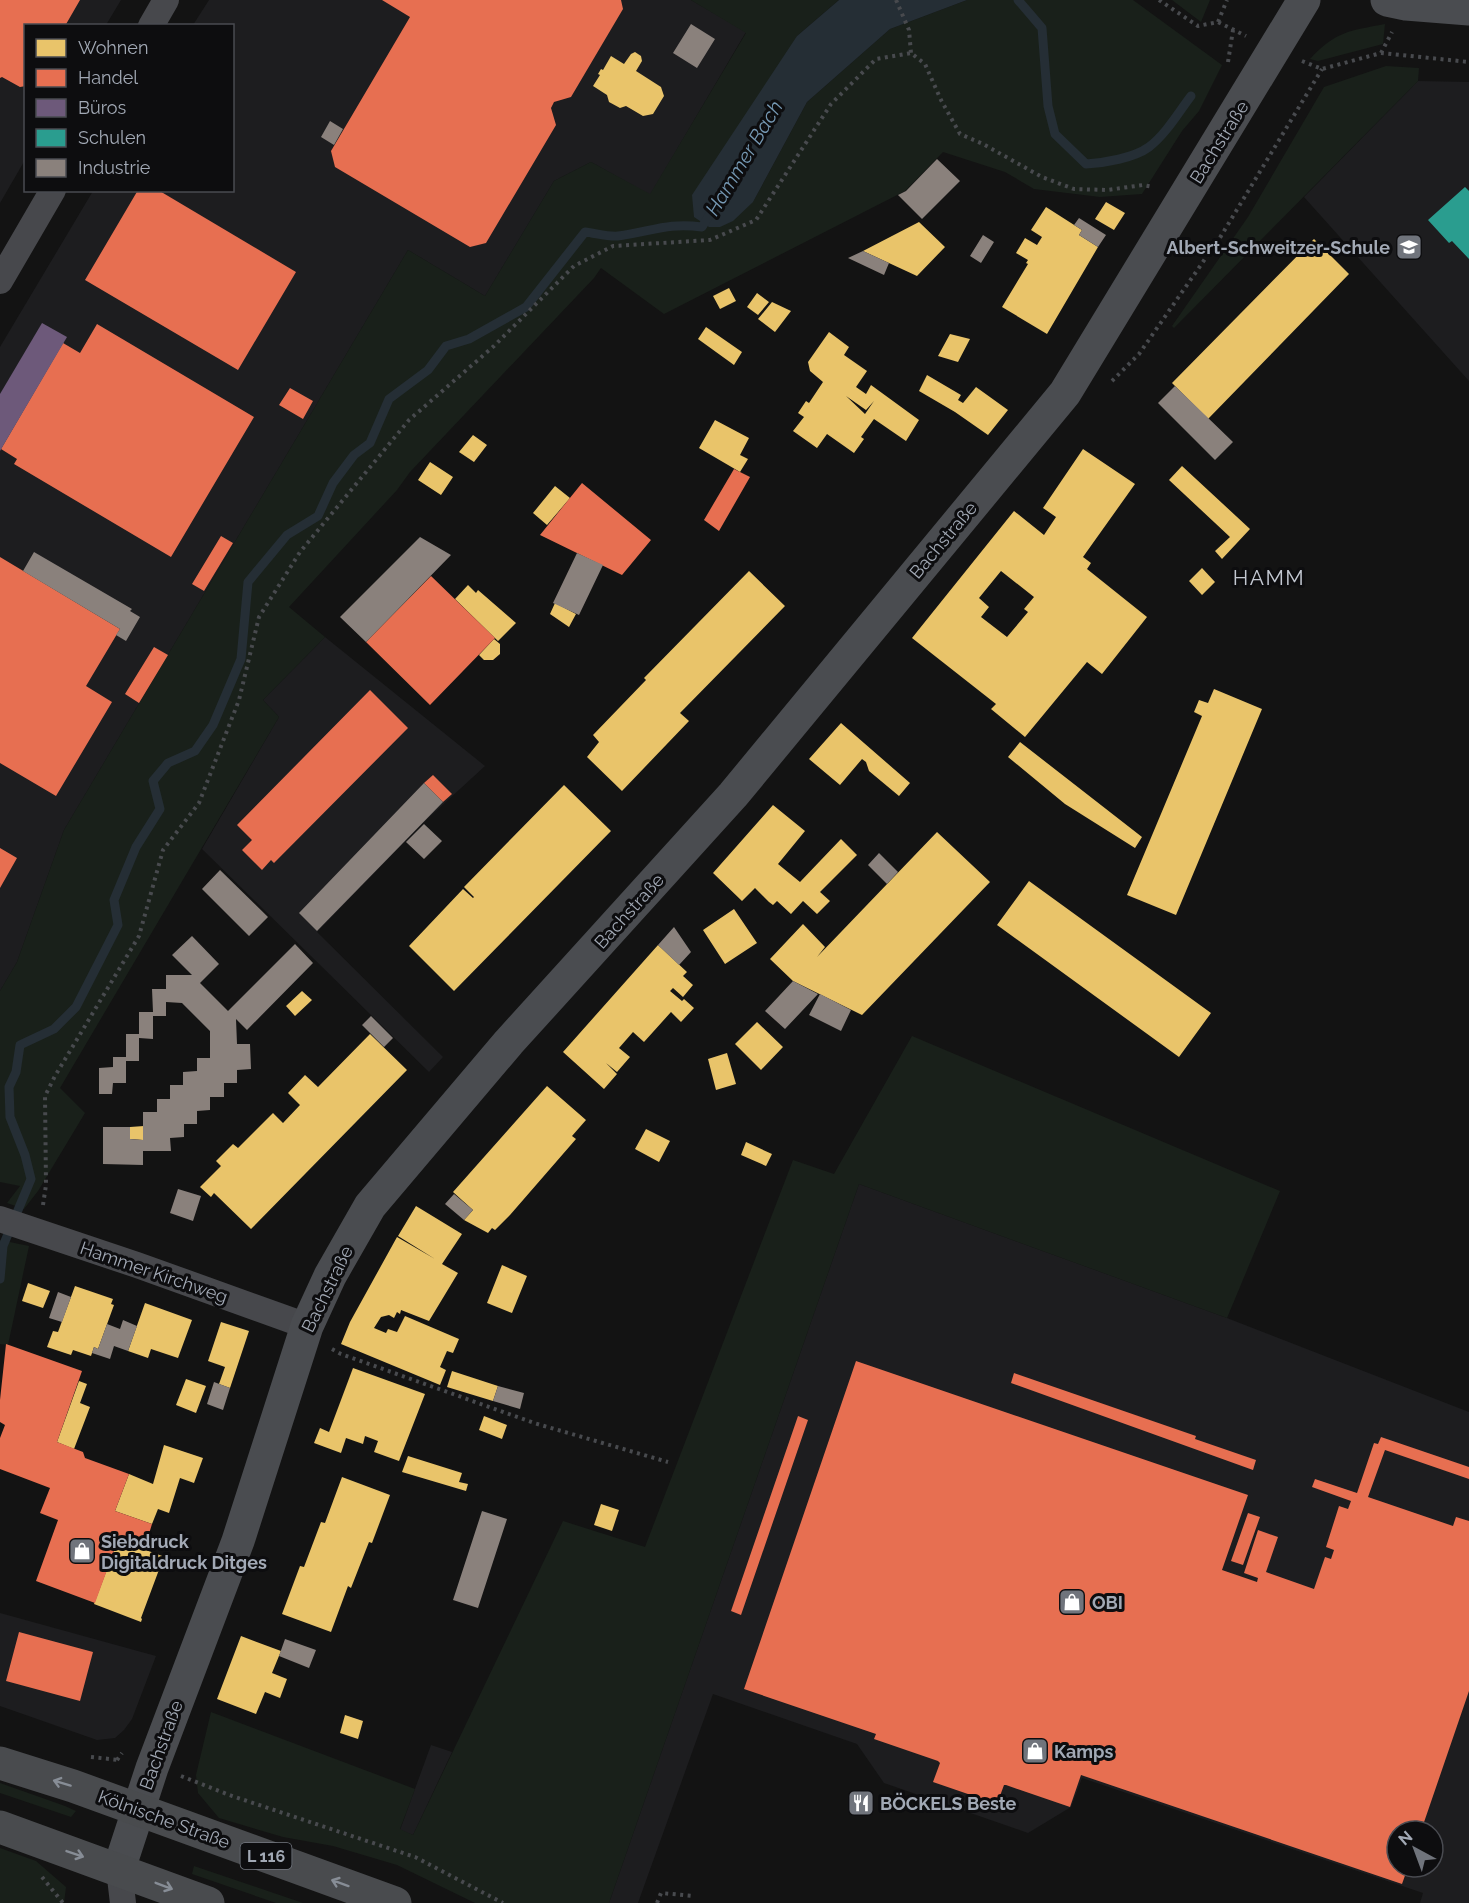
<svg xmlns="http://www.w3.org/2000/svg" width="1469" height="1903" viewBox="0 0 1469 1903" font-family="Raleway,sans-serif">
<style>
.built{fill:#1d1d1f;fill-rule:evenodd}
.green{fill:#19201a}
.water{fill:#252e35}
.homes{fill:#e9c46a;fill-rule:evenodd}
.shops{fill:#e76f51}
.offices{fill:#6d597a}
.schools{fill:#2a9d8f}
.industry{fill:#8a817c}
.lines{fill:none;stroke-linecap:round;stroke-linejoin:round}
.stream{stroke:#252e35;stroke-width:9}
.path{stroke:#484a4e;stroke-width:4;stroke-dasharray:3 4.5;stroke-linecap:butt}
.street{stroke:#47484c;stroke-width:26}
.secondary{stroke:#4a4c50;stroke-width:33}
.primary{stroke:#494b4e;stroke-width:33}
.oneway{stroke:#878d96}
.labels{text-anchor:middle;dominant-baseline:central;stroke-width:6;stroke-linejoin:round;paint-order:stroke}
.shield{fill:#0d0d0f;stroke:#757a83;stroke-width:1.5}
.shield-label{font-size:16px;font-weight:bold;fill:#a2a9b5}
.street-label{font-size:18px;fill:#a2a9b5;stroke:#0d0d0f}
.poi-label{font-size:18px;font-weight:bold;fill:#a2a9b5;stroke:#0d0d0f;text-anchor:start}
.water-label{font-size:20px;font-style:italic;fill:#7699b4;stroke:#0d0d0f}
.quarter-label{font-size:21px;letter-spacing:1.5px;fill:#c3c8d1;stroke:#0d0d0f}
</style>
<rect width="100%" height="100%" fill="#131313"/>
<path class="built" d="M0,0H121L106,25L26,26L25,160L0,203Z
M209,0H691L746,32L650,195L591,162L554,181L485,296L408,250L64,830L17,962L0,991V347L93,191L232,190V26L193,25Z
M1418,81L1469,82V381L1304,197Z
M325,637L485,766L424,822L317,932L443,1057L429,1072L202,849L279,717L263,700Z
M859,1184L1227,1318L1469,1412V1903H1420L1423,1893L1082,1778L1071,1807L1028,1833L884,1783L857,1744L713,1694L638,1903H609ZM1397,1831H1433V1867H1397Z
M0,1613L156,1656L132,1719L124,1730L115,1738L97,1740L0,1706Z
M431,1745L452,1752L413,1835L400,1830Z"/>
<path class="green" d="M691,0H839L797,36L753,202L807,102L890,29L967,0H1133L1222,65L1199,111L1182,131L1142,194L1100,197L1034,189L1005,172L943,152L905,191L664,314L601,268L594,278L410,472L397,490L289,607L325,637L263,700L279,717L60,1088L85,1113L38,1191L24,1209L7,1203L20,1186L0,1182V991L17,962L64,830L408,250L485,296L554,181L591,162L650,194L746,33Z
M1172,0H1210L1201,22Z
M1385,24L1383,44L1318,61L1310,59C1336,31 1349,31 1385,24Z
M1386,66L1419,68L1418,81L1174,328L1172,326L1248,217L1324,87Z
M912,1036L1280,1191L1227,1318L859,1184L609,1903H475L397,1865L333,1846L283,1837L219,1818L198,1793L196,1775L211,1712L415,1789L400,1829L413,1835L563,1521L645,1547L793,1160L834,1174Z
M0,1240L29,1246L8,1345L0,1344Z
M0,1783L65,1806L76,1811L71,1817L0,1793Z
M0,1848L36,1861L66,1887L64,1903H0Z
M194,1866L303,1903H276L192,1874Z"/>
<path class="water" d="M839,0H967L890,29L807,102L753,202L733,221L720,227H709L694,217L692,195L797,36Z"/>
<path class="homes" d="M635,52L641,56L642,61L636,71L661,87L664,96L653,114L643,116L626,106L620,108L609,102L607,95L593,86L600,75L598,74L601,69L603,70L611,56L624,64L631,54Z
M1106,202L1125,213L1114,230L1095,219Z
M1046,207L1082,230L1079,235L1098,247L1047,334L1002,307L1028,264L1026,263L1028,260L1016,253L1025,238L1037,245L1042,237L1031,230Z
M919,222L945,247L917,276L863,251Z
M1314,239L1349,274L1208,419L1172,383Z
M729,288L736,301L720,309L713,296Z
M757,293L769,302L758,315L747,307Z
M772,302L791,311L775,332L758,319Z
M706,327L742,352L734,365L698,339Z
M829,332L849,347L844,355L867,371L856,387L866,394L871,385L919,420L906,441L874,419L861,437L864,439L854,453L827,434L817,448L793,431L804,417L798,413L806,401L809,403L823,382L810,371L808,362ZM846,396L866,410L874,401L865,414Z
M950,334L970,339L958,362L938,356Z
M927,375L961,395L958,400L963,403L976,387L1008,410L988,435L955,412L919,391Z
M715,420L749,438L740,455L748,459L740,472L699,448Z
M473,435L487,445L474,462L459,452Z
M1083,449L1135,484L1083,557L1091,563L1087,569L1147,617L1102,674L1087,662L1025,737L991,709L996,704L912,638L1014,511L1044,535L1056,517L1043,508ZM1001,571L1034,597L1024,609L1028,612L1007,637L981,617L989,607L979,598Z
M430,462L453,477L441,495L418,480Z
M1182,466L1250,529L1222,559L1215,551L1230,537L1169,480Z
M555,486L570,498L547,525L533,513Z
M1202,568L1215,582L1202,595L1189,581Z
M749,571L785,606L680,713L689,721L622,791L587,757L599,742L593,735L646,680L644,678Z
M468,585L476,593L478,590L516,623L498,641L455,599Z
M555,603L576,614L569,627L550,614Z
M494,639L500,644V654L493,660H484L479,655Z
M1214,689L1262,709L1176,915L1127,895L1202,716L1194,712L1199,700L1208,703Z
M841,723L910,783L899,796L869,771L866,762L862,759L840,785L809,759Z
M1020,742L1142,837L1135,848L1065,804L1008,757Z
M564,785L611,831L454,991L409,946L463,889L473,898L474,897L464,887Z
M773,805L805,831L778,864L800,882L841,839L857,855L820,892L830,901L817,914L803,901L791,914L777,901L773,905L769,902L755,888L742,901L713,873Z
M937,832L990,882L862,1015L793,981L770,959L803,924L825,947L817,957Z
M1029,881L1211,1013L1179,1057L997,925Z
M734,909L757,943L725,964L703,930Z
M658,945L687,972L683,976L693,985L683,997L673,988L670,991L682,1001L684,999L694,1008L681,1022L671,1012L644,1042L633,1032L619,1048L630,1057L617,1072L606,1063L617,1074L604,1089L563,1052Z
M302,991L312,1000L295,1016L286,1006Z
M757,1022L783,1047L761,1070L735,1044Z
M370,1034L407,1070L251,1229L214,1193L211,1197L200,1187L221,1166L216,1161L233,1144L238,1148L273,1113L283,1123L300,1105L288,1093L305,1075L318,1087Z
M727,1053L736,1084L716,1090L708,1059Z
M547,1086L586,1120L572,1136L576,1139L510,1215L495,1230L492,1228L488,1233L464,1220L473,1210L453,1192Z
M144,1126L143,1140L130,1139V1127Z
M646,1129L670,1141L659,1162L635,1149Z
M746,1142L772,1154L766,1166L741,1155Z
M416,1206L462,1234L442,1264L458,1273L429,1321L401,1310L400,1314L397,1312L394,1318L389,1315L381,1317L374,1328L386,1333L388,1329L397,1332L405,1316L459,1339L453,1353L447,1351L440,1367L446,1370L440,1385L341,1344L350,1322L397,1237L435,1259L398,1236Z
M502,1265L527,1276L512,1313L487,1303Z
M28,1283L50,1291L43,1308L22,1301Z
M75,1286L113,1299L111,1304L114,1305L98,1349L94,1347L91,1356L73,1350L71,1355L47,1347L53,1331L58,1332Z
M145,1303L192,1320L178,1358L151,1349L148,1358L128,1351Z
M221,1322L249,1331L230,1388L219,1384L225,1367L208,1361Z
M353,1368L425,1394L399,1461L374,1452L378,1441L365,1436L363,1444L346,1438L341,1453L314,1443L320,1428L329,1432Z
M452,1371L498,1386L493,1401L447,1387Z
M186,1379L206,1386L196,1413L176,1405Z
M79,1381L87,1384L80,1403L90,1407L74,1449L57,1442Z
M484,1416L507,1425L502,1439L479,1430Z
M164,1445L203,1458L194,1483L180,1478L169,1513L158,1509L152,1524L115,1511L129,1474L153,1484Z
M408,1456L462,1473L459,1482L468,1484L466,1491L402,1472Z
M342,1477L390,1495L372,1543L369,1542L351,1588L348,1586L331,1632L282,1614L300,1566L304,1567L321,1522L325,1523Z
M601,1504L619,1510L612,1531L594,1525Z
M118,1540L165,1557L163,1559L141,1618L142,1619L141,1622L94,1604Z
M241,1636L281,1651L272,1673L287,1679L280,1698L265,1692L256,1714L217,1699Z
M345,1715L363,1721L358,1739L340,1733Z"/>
<path class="shops" d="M0,0H80L65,26H26V86L20,87L2,77L0,78Z
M382,0H621L623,9L571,97L554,102L551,108L556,125L486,243L470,247L335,167L331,151L410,17Z
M138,190H158L296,272L238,370L85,280Z
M97,324L254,417L171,557L14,464L17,459L1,449L63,343L80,353Z
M290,388L313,401L303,419L279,405Z
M734,469L750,477L719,531L704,520Z
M582,483L651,540L622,575L540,535Z
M221,536L233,543L204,591L192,584Z
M0,557L120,629L86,686L112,702L56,796L0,763Z
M431,576L495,638L430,705L366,642Z
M154,647L168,655L139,703L125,694Z
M370,690L408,728L274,863L271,860L262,870L242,850L252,840L237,825Z
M433,775L452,794L443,802L424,783Z
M0,848L17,858L0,888Z
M6,1344L82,1371L57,1442L83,1452L85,1458L129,1474L115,1511L152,1524L144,1550L118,1540L95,1603L36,1581L58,1520L40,1513L50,1488L0,1469V1438L5,1425L0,1422V1400Z
M856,1361L1248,1495L1222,1570L1257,1582L1258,1578L1244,1573L1258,1530L1278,1537L1266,1572L1314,1589L1325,1557L1331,1559L1334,1550L1326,1547L1339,1506L1348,1509L1351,1501L1312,1487L1315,1479L1357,1493L1374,1443L1378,1444L1381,1437L1469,1467V1479L1385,1450L1368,1497L1453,1526L1456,1517L1469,1521V1691L1421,1831H1397V1867H1408L1402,1884L1081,1775L1070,1807L1006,1785H1004L997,1804L933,1782L940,1763L938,1761L874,1739L876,1734L744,1689Z
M1014,1373L1196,1436L1195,1439L1256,1460L1253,1470L1011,1383Z
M798,1416L808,1420L741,1615L731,1611Z
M1248,1513L1260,1517L1243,1565L1231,1561Z
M19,1632L93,1652L80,1701L6,1681Z"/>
<path class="offices" d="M42,323L67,337L0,451V394Z"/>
<path class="schools" d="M1465,187L1469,191V259L1452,241L1449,243L1428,220Z"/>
<path class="industry" d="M691,24L715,39L697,68L673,53Z
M330,121L343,129L334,145L321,137Z
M937,159L960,181L922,219L898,195L906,191Z
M1079,218L1106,235L1098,247L1079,235L1082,230L1074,225Z
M983,235L994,242L981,263L970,256Z
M863,251L889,263L884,275L848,258Z
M1175,386L1233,442L1215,460L1158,403Z
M420,537L451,555L366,642L340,617Z
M34,552L132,609L130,611L140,617L126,641L116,635L120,629L23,571Z
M577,553L603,565L579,615L553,603Z
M424,783L443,802L317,931L299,913Z
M424,824L442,841L424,859L406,842Z
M879,853L898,872L887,884L868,865Z
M220,870L268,917L249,936L202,889Z
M674,927L691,952L679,965L658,945Z
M192,936L219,964L200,983L228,1011L295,944L313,963L247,1030L236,1019L237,1044H250L251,1069L237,1070V1083H224V1097H210V1110L197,1111V1124H184V1137L170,1138L171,1151H143V1165L103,1164V1127H130V1139L143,1140V1112H157V1099H170V1085H183V1072L197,1071V1058H210V1031L182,1003L166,1002V1016H153V1039L139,1038V1061H126V1083H113L112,1094H99V1068L113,1067V1057H126V1034H139V1012H153L152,989H166V975H192L172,955Z
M793,981L818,994L785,1029L765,1011Z
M820,994L851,1010L841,1031L809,1015Z
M371,1016L393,1038L384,1047L362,1025Z
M178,1189L201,1196L193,1221L170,1213Z
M454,1194L473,1210L464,1220L445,1204Z
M58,1292L71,1297L62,1322L49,1318Z
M123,1320L137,1326L128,1351L114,1346L110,1359L92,1353L94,1347L98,1349L107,1324L120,1329Z
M214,1382L230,1388L223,1410L207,1404Z
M498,1386L524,1393L520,1409L493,1401Z
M482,1511L507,1519L478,1608L453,1600Z
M285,1639L316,1650L309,1668L279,1656Z"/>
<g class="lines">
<path class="stream" d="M1018,0L1042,28L1048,106L1055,134L1086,164C1104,163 1134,158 1149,147C1166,134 1178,113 1191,96
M0,1279L3,1246L31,1179L25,1155L10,1117L9,1087L16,1072L20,1045L54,1029L76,1007L118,925L114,900L136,847L160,809L153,781L168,763L195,751L213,725L241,659L248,582L287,535L318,516L333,483L354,455L370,443L389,399L428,370L446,346L469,339L526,307L585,232C595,233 608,237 618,236C651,232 667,222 702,227L710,214"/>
<path class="path" d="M896,0L909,30L911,53
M1159,0L1198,26L1218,22L1246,36
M1218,22L1227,0
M1381,53L1392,32
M1302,61L1322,69L1381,53L1469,62
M1228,62L1233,30
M1112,381L1139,354L1221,236L1322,69
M43,1205L46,1185L45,1096L55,1076L139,936L163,850L199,803L239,700L259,617L300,552L409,420L494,346L574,266L613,246L710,240L756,220L831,104L876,59L911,53L925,64L941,100L960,134L983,144L1042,177L1074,189L1107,190L1143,185L1153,187
M332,1349L341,1354L534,1423L668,1462
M91,1757L119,1760
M117,1760L122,1753
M181,1776L232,1796L415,1857L503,1903
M42,1877L63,1903
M657,1903L661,1893L694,1896"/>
<path class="street" d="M151,26L166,0
M0,281L53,190
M0,1219L137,1265L307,1326
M119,1869L123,1903"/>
<path class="secondary" d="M1387,0L1406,4L1469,9
M119,1869L152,1768L238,1541L307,1326L330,1276L370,1206L509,1042L733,795L1065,393L1304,0"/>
<path class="primary" d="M0,1763L73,1786L395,1903
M0,1827L208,1903"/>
</g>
<defs><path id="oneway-shaft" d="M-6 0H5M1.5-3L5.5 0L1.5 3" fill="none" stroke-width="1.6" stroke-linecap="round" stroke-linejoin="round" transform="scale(1.5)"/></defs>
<g class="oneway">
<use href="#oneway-shaft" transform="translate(62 1783) rotate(-163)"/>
<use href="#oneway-shaft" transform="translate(75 1854) rotate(19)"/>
<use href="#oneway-shaft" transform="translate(340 1883) rotate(-160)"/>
<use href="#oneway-shaft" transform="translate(164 1886) rotate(21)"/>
</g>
<defs>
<symbol id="school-square" viewBox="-11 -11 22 22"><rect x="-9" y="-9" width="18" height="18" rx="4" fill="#70747c" stroke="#0d0d0f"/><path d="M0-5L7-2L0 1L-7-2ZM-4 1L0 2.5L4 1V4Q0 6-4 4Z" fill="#fff"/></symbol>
<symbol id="shop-square" viewBox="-11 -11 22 22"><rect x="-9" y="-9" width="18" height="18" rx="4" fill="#70747c" stroke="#0d0d0f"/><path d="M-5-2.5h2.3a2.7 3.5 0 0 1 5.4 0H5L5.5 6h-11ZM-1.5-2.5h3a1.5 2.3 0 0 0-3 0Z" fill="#fff"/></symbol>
<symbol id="restaurant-square" viewBox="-11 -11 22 22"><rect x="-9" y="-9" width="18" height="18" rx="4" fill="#70747c" stroke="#0d0d0f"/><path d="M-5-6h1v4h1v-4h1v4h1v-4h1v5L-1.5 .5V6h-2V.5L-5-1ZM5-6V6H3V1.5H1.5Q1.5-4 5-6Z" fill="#fff"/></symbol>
</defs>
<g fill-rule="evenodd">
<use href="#school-square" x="1394" y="232" width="30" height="30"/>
<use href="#shop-square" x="67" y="1536" width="30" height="30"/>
<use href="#shop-square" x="1057" y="1587" width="30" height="30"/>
<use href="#shop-square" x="1020" y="1736" width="30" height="30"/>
<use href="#restaurant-square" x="846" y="1788" width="30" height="30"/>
</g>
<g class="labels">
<rect class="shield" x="240.5" y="1843" width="51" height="26" rx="4.5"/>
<g class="shield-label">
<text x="266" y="1856">L 116</text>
</g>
<g class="street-label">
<text transform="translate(1219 142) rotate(-58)">Bachstraße</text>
<text transform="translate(943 540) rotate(-50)">Bachstraße</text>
<text transform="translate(629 911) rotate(-48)">Bachstraße</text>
<text transform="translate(154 1272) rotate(19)">Hammer Kirchweg</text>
<text transform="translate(327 1289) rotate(-64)">Bachstraße</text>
<text transform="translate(161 1745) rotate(-70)">Bachstraße</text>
<text transform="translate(164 1819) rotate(20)">Kölnische Straße</text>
</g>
<g class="poi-label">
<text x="1390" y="247" text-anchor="end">Albert-Schweitzer-Schule</text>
<text x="101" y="1541">Siebdruck<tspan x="101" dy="21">Digitaldruck Ditges</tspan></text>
<text x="1092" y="1602">OBI</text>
<text x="1054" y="1751">Kamps</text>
<text x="880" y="1803">BÖCKELS Beste</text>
</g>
<g class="water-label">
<text transform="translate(744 158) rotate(-59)">Hammer Bach</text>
</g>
<g class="quarter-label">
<text x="1269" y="577">HAMM</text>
</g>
</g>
<rect x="24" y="24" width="210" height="168" fill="#0d0d0f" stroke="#494b51" stroke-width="1.5"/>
<rect x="36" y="39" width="30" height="18" fill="#e9c46a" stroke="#494b51" stroke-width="1.5"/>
<text x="78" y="54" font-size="18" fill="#a2a9b5">Wohnen</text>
<rect x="36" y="69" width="30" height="18" fill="#e76f51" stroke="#494b51" stroke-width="1.5"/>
<text x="78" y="84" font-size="18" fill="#a2a9b5">Handel</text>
<rect x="36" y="99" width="30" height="18" fill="#6d597a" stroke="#494b51" stroke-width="1.5"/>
<text x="78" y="114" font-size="18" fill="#a2a9b5">Büros</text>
<rect x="36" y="129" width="30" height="18" fill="#2a9d8f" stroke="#494b51" stroke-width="1.5"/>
<text x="78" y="144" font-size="18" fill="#a2a9b5">Schulen</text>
<rect x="36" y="159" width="30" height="18" fill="#8a817c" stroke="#494b51" stroke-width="1.5"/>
<text x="78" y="174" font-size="18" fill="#a2a9b5">Industrie</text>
<g transform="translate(1415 1849) rotate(319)"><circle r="28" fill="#0d0d0f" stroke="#494b51" stroke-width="1.5"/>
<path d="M0-4.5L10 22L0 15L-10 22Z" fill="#70747c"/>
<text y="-9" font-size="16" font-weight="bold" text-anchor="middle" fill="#a2a9b5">N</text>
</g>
</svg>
